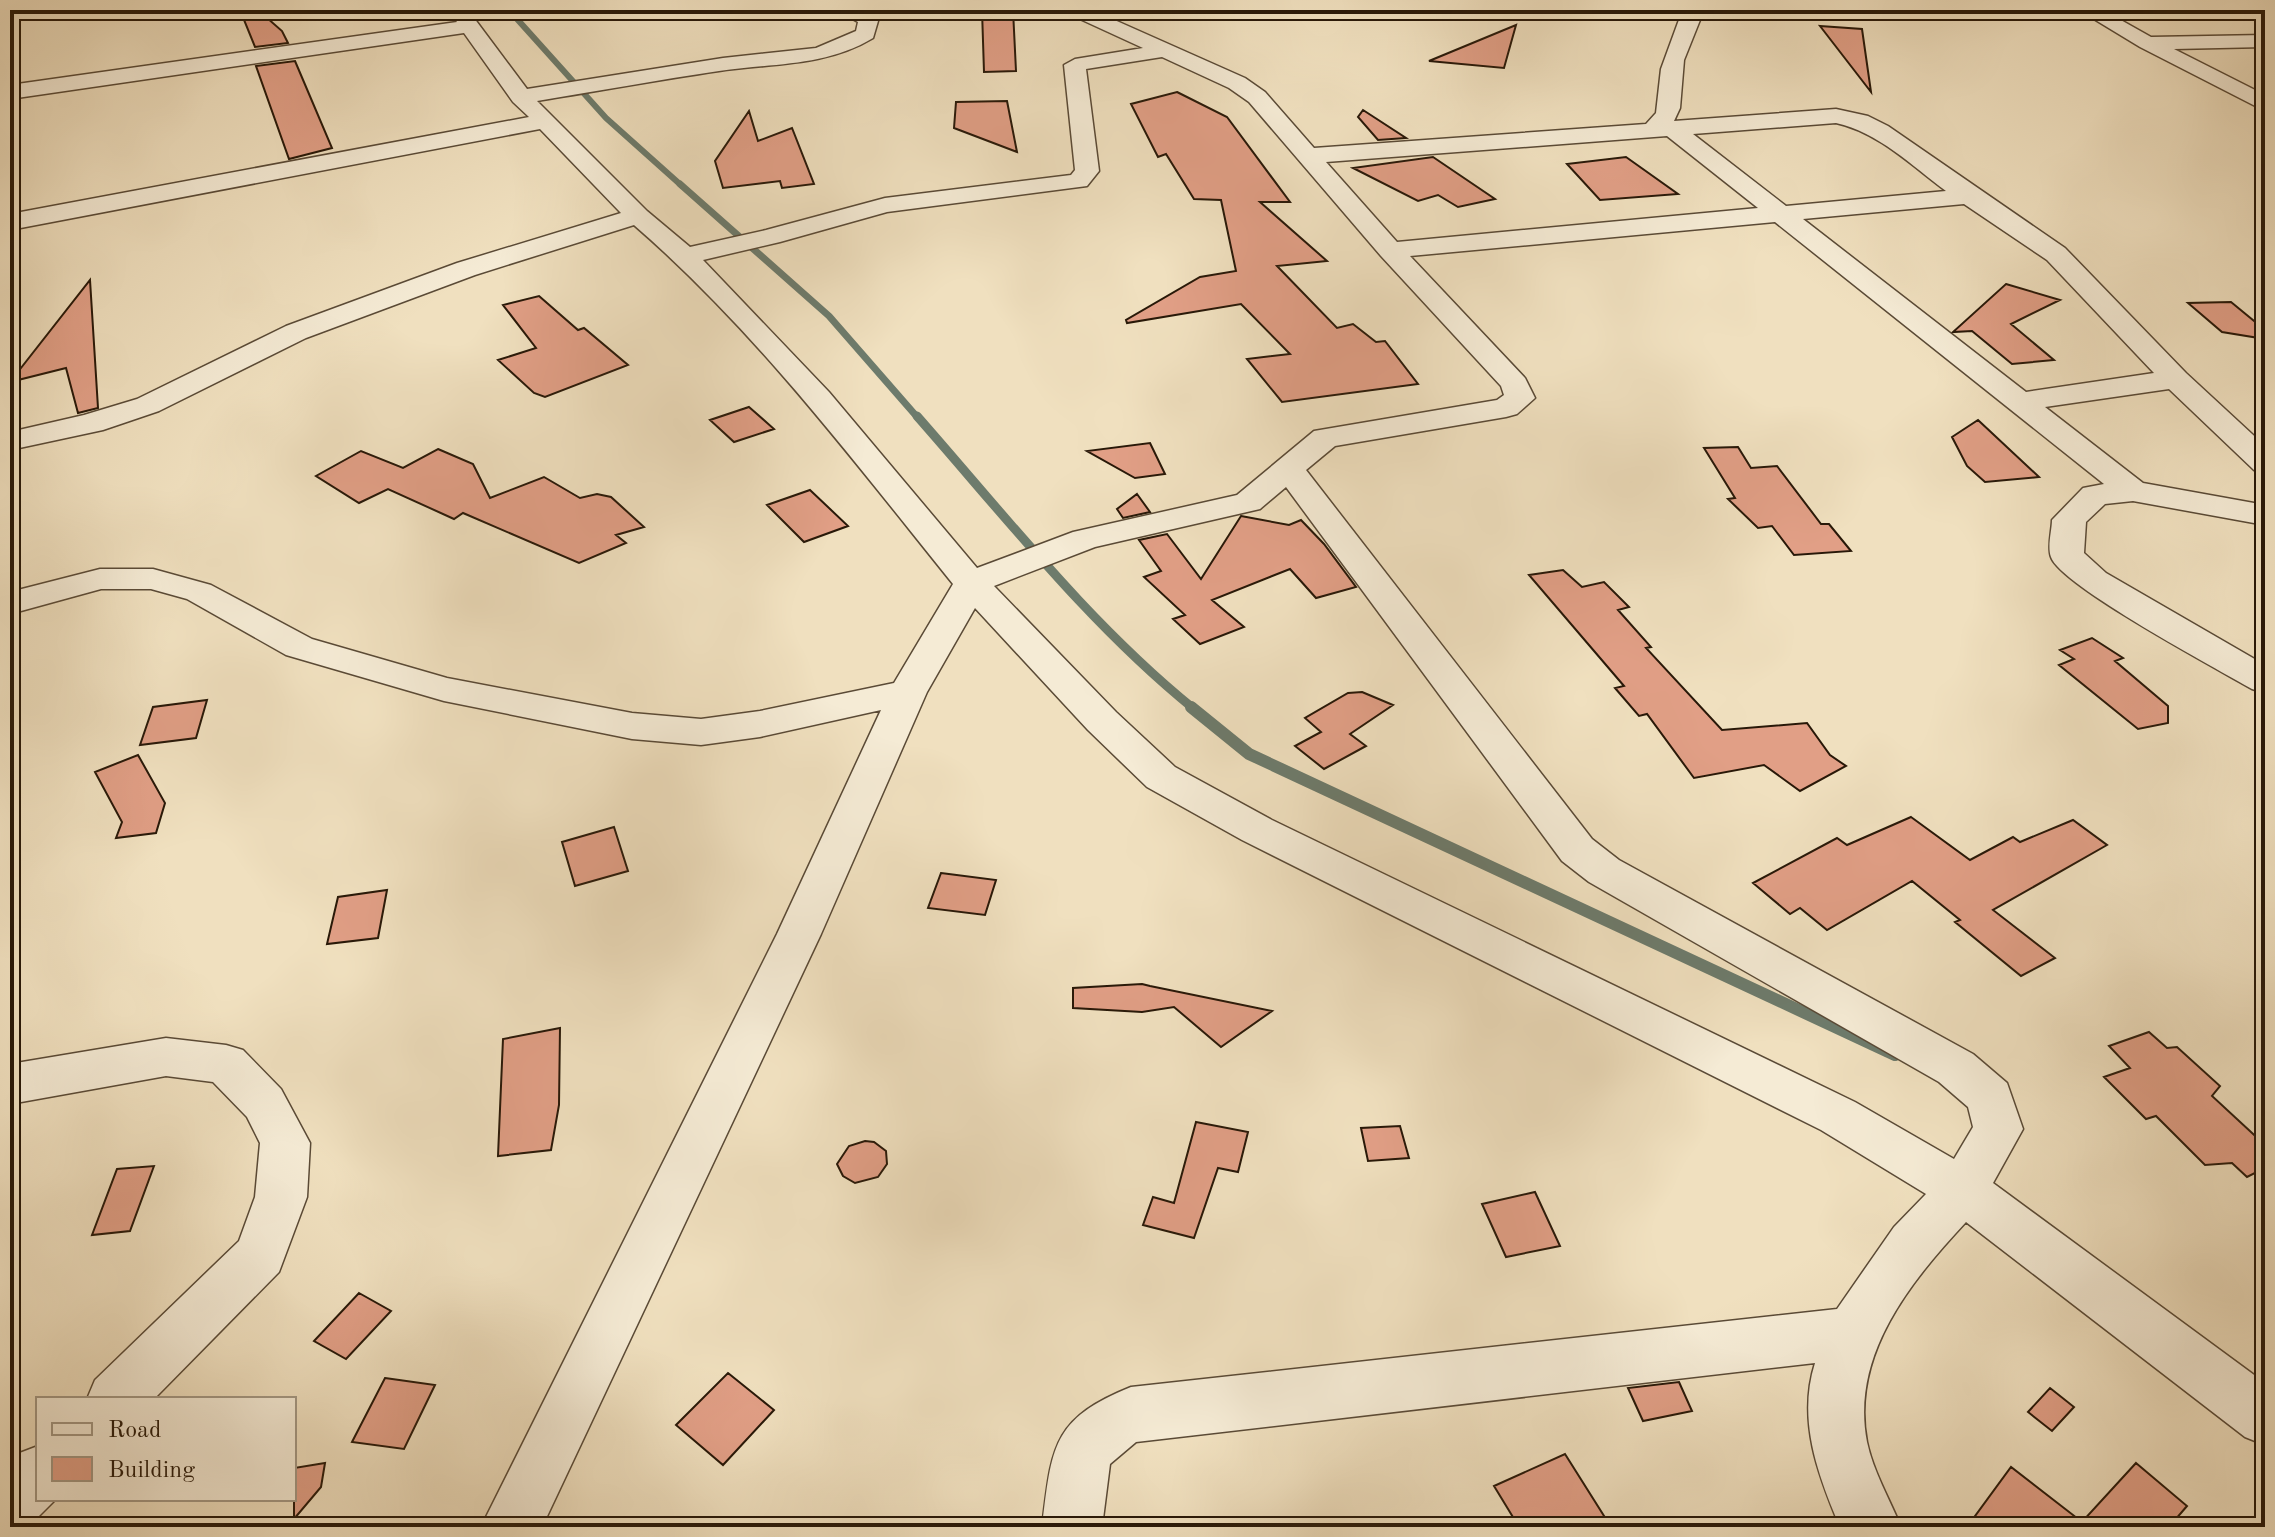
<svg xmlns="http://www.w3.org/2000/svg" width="2275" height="1537" viewBox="0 0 2275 1537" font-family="'Old Standard TT',serif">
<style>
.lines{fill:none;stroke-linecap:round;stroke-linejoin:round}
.stream-far3{stroke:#6d7b6c;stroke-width:6}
.stream-far2{stroke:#6d7b6c;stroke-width:7}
.stream-far1{stroke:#6d7b6c;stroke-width:9}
.stream{stroke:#6d7b6c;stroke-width:12}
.building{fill:#e19f86;stroke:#281808;stroke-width:2}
.minor-casing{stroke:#5a4a36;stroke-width:3}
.minor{fill:#f5ebd5;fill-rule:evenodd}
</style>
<rect width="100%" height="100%" fill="#f0e0bf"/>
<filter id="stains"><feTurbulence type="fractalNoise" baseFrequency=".0025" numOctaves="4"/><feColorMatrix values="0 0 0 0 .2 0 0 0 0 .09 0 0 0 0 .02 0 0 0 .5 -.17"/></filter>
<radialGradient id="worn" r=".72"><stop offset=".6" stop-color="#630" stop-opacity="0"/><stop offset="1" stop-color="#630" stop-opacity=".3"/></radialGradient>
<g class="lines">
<path class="stream-far3" d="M509,10L606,118L682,186"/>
<path class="stream-far2" d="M680,184L829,316L918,418"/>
<path class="stream-far1" d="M917,416C1005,516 1090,625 1194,709"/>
<path class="stream" d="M1191,707L1249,754L1895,1055"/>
</g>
<path class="building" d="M240,10H258L282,31L288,43L255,47Z
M982,10H1013L1016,71L984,72Z
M1516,25L1504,68L1429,61Z
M1820,26L1862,29L1871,92Z
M295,61L332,148L289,159L256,66Z
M1177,92L1227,117L1290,202H1260L1327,261L1277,266L1337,328L1353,324L1376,342L1385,341L1418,384L1282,402L1247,359L1290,354L1241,304L1127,323L1126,320L1200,277L1236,271L1221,200L1194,199L1166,154L1158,157L1131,104Z
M1007,101L1017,152L954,128L956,102Z
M1363,110L1406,138L1378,140L1358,117Z
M749,111L758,141L792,128L814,184L782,188L780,181L723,188L715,161Z
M1433,157L1495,199L1458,207L1438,195L1418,201L1353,168Z
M1626,157L1678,194L1600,200L1567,164Z
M90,280L98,408L78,413L66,368L10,382Z
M2006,284L2060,300L2011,324L2054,360L2012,364L1972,331L1953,332Z
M539,296L578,330L584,328L628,365L545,397L534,393L498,360L536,348L503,305Z
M2231,302L2265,330V339L2222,332L2188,303Z
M749,407L774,429L734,442L710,420Z
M1978,420L2039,477L1985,482L1967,466L1952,437Z
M1150,443L1165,474L1135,478L1087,451Z
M1738,447L1751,468L1777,466L1821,524H1829L1851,551L1794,555L1772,526L1758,528L1728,499L1735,498L1704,448Z
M438,449L473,464L490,498L544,477L580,498L597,494L611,497L644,527L616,535L626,543L579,563L463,513L454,519L388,489L359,503L316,476L361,451L403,468Z
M810,490L848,526L804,542L767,505Z
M1137,494L1150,512L1123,518L1117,509Z
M1241,516L1289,525L1301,520L1324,544L1356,587L1316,598L1290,569L1212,600L1244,627L1200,644L1173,619L1185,615L1144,577L1161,571L1139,540L1167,534L1201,579Z
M1563,570L1582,587L1604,582L1629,607L1618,610L1651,647L1646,648L1722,730L1807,723L1830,755L1846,766L1800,791L1764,765L1694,778L1647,714L1639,716L1615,688L1624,686L1529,575Z
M2092,638L2123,658L2115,661L2168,706V723L2138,729L2059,665L2074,659L2060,650Z
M1362,692L1393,705L1350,734L1366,746L1324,769L1295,746L1321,732L1305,718L1348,693Z
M207,700L196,738L140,745L153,707Z
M138,755L165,803L156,833L116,838L122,822L95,772Z
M1911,817L1970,860L2013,837L2020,842L2073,820L2107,845L1993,910L2055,958L2021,976L1955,922L1960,920L1912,881L1827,930L1800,908L1790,914L1753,883L1837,838L1847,845Z
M614,827L628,871L575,886L562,842Z
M941,873L996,880L985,915L928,908Z
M387,890L378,938L327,944L338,897Z
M1142,984L1150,986L1272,1011L1221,1047L1174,1007L1142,1012L1073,1008V988Z
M560,1028L559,1105L551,1150L498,1156L503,1039Z
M2149,1032L2167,1048L2177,1047L2220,1086L2212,1096L2265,1145V1168L2247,1177L2232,1163L2205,1165L2156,1116L2146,1119L2104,1077L2130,1068L2109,1046Z
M1196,1122L1248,1132L1238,1172L1218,1168L1194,1238L1143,1225L1153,1197L1174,1203Z
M1400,1126L1409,1158L1368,1161L1361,1128Z
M865,1141L874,1142L886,1151L887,1164L878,1177L855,1183L843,1176L837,1164L849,1146Z
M154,1166L130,1231L92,1235L117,1169Z
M1535,1192L1560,1246L1506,1257L1482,1204Z
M359,1293L391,1311L346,1359L314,1341Z
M728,1373L774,1410L723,1465L676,1425Z
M385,1378L435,1385L404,1449L352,1442Z
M1679,1382L1692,1411L1643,1421L1628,1388Z
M2050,1388L2074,1407L2052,1431L2028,1412Z
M1565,1454L1611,1527H1519L1494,1486Z
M325,1463L321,1487L294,1519V1468Z
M2136,1463L2187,1506L2169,1527H1967L2011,1467L2082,1522Z"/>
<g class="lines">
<defs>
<path id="minor" d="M448,10H468L527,89L723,58L816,48L856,31L858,22L836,10H867L878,21L873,38C825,67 772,63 719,71C658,80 598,91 537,101L647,211L690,247L766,230L885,198L1071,175L1075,170L1064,65L1075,59L1143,48L1069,14L1066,10H1092L1245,78L1265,92L1314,148L1646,124L1656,113L1661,69L1680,17L1684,10H1704L1684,60L1680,108L1674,121L1836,109L1868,116L1888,126L2065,248L2186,373L2265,446V473L2254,470L2169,389L2045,407L2143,483L2265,505V525L2133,501L2105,504L2086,522L2084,553L2106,573L2265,665V693L2252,689C2219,670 2060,585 2051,557C2047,547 2052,530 2052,520L2083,488L2104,484L1775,222L1410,256L1525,378L1535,398L1517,414L1506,417L1335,446L1306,470L1592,839L1619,860L1973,1054L2007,1083L2023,1129L1993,1183L2265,1383V1445L2245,1437L1966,1222C1911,1281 1850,1355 1867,1442C1873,1471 1890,1500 1901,1527H1840C1818,1475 1797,1420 1815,1363L1136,1442L1110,1464L1102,1527H1042C1052,1448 1051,1419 1131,1387L1837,1309L1894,1227L1926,1194L1821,1130L1242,840L1147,787L1088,730L975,608L927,692L821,934L542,1527H481L777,934L881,710L760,737L701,745L632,739L444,701L286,655L187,599L151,589H101L10,614V592L100,569H153L211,585L312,639L447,678L632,713L701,719L760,711L894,683L953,584C853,460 755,330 634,225L475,275L306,338L159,411L103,430L10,450V432L84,415L137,399L286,326L457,263L621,213L540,129L10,230V214L529,117L513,102L464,33L10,99V85L457,22ZM1162,57L1229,88L1249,102L1381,256L1501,386L1504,395L1497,400L1314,431L1237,495L1073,532L977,568L829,392L703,260L780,242L887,212L1087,186L1099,171L1086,69ZM1836,123C1878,132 1912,166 1946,191L1786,206L1693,134ZM1667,136L1758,208L1397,242L1326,162ZM1964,204L2047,260L2154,373L2026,392L1803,219ZM1286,487L1562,861L1589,882L1939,1082L1968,1107L1973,1127L1954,1159L1855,1102L1272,820L1175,767L1116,712L994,586L1095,547L1260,509Z
M2079,10H2103L2151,37L2265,35V47L2174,49L2265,95V111L2140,47Z
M166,1038L226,1045L243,1050L281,1089L310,1143L307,1197L279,1272L154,1399H87L95,1380L239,1241L255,1197L260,1143L247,1117L213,1082L166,1076L10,1104V1064Z
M38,1446V1499H56L31,1524L10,1527V1461L17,1454Z"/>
</defs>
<use href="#minor" class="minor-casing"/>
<use href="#minor" class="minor"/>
</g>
<rect width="2275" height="1537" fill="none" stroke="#f0e0bf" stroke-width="40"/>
<rect x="12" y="12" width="2251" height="1513" fill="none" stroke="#281808" stroke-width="4"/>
<rect x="20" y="20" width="2235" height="1497" fill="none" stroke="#281808" stroke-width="2"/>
<rect x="36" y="1397" width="260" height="104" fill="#f5ebd5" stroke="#a39783" stroke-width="2"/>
<rect x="52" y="1423" width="40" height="12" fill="#f5ebd5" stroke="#a39783" stroke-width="2"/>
<text x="108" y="1437" font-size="24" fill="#281808">Road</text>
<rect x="52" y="1457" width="40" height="24" fill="#e19f86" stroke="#a39783" stroke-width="2"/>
<text x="108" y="1477" font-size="24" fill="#281808">Building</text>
<rect width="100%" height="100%" filter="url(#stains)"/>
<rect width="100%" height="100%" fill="url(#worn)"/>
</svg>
